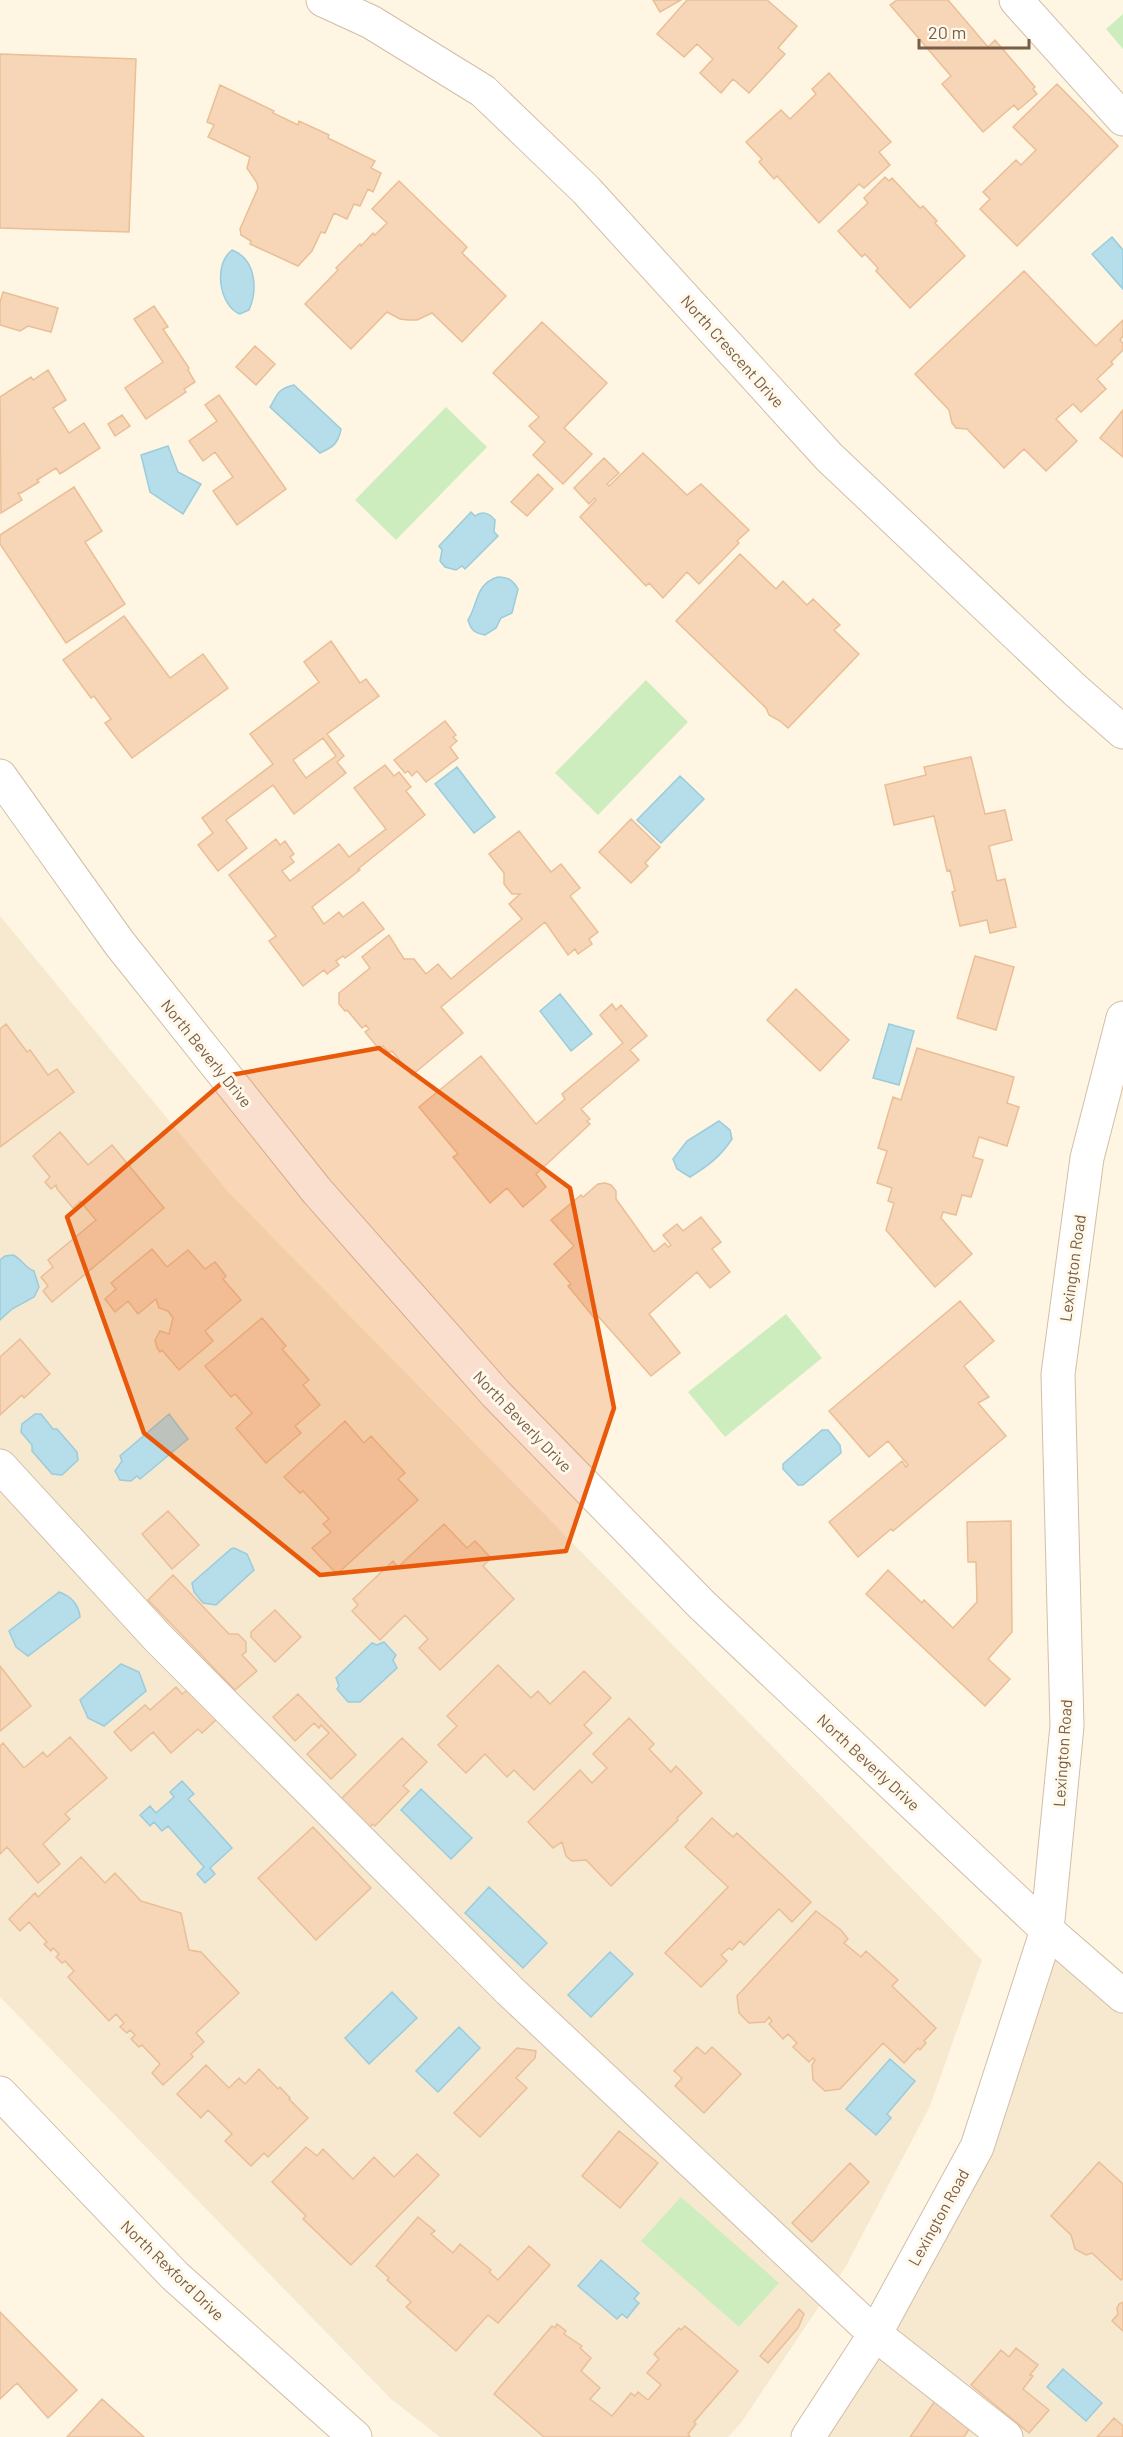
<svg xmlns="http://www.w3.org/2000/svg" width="1123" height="2437" viewBox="0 0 1123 2437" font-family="Barlow,sans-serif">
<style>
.residential{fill:#f7e9d0}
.green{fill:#ceedbf}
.water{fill:#b5ddea;stroke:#9accdc;stroke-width:1.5}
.building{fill:#f6d6b7;stroke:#eabe96;stroke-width:1.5;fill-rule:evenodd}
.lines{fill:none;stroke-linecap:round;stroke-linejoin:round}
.minor-casing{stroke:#d1bea8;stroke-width:35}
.minor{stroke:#fff;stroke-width:33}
.marked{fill:#e8590c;fill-opacity:0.2;stroke:#e8590c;stroke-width:4.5;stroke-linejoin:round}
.labels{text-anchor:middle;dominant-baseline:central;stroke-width:6;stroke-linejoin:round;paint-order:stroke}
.street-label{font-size:16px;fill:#795d46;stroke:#fff9eb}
</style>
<rect width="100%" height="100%" fill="#fef6e2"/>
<path class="residential" d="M0,916L229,1193L982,1960L930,2106L846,2266L741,2423L728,2437H440L391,2399L0,1997Z
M1047,1930L1123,1996V2437H808L977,2147Z"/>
<path class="green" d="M1123,14V49L1106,29Z
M446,407L487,447L396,540L355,500Z
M646,680L688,722L598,815L555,773Z
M786,1314L822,1358L725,1437L688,1392Z
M681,2197L779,2283L739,2327L641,2241Z"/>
<path class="water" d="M1112,237L1123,250V289L1092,254Z
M232,250C256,259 258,289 249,310L240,314C219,306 213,264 232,250Z
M294,385L341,429C338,444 333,447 320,453L270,407C278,394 277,389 294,385Z
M168,446L178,472L201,484L183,514L150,492L141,455Z
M471,512L475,516C483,510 489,513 495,520L494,532L498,536L465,569L462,566L456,570L445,567L440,561L442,550L439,546Z
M498,577C508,577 513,580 518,589L512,613L501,618L496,628L485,635C474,633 471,630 468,620C479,602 475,584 498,577Z
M457,767L495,817L474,833L435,784Z
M680,776L704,799L661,843L637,820Z
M560,994L592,1034L571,1051L540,1011Z
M889,1024L914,1031L899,1085L873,1078Z
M719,1121L730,1130L732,1139C720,1157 708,1166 690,1177L677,1169L673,1159L687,1141Z
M13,1255C22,1259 25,1268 34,1271L39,1287L34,1297L12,1309L0,1320V1260L5,1256Z
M35,1414H41L53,1429H57L77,1452L78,1460L62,1475L52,1474L32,1451V1445L21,1432L22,1424Z
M169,1414L188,1439L140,1479L137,1476L131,1481L120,1480L115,1471L122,1461L120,1456Z
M822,1430H828L840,1445L841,1453L803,1485H798L783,1469V1464Z
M234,1548L247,1554L254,1570L216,1605L203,1603L194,1592L192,1583L231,1549Z
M59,1592C71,1596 79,1605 80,1617L28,1656L16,1647L9,1631Z
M384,1642L396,1655L393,1660L397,1668L360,1702H348L337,1689L339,1686L336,1678L372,1643L377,1645Z
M121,1664L139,1672L146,1691L104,1726L88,1718L80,1700Z
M182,1781L194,1794L188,1799L232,1848L210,1868L215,1874L205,1883L197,1874L204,1867L168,1826L162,1831L154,1822L150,1826L140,1815L150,1806L156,1813L174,1797L170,1792Z
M421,1789L472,1838L451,1859L401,1810Z
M489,1887L547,1943L523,1968L465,1913Z
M610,1952L633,1974L591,2017L568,1995Z
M392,1992L417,2018L369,2064L345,2038Z
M459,2027L480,2048L438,2092L416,2071Z
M890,2059L915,2081L887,2114L891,2118L876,2135L846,2109Z
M601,2260L639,2293L634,2299L639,2303L627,2318L622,2314L617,2319L578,2286Z
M1063,2369L1102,2403L1086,2421L1047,2387Z"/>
<path class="building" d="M653,0H681L660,12Z
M687,0H767L797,26L778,48L785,54L749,93L733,79L721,93L700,73L713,59L697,44L684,57L657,34Z
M897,0H948L988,47L995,40L1035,87L1033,89L1037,94L1018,110L1014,105L983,132L942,84L951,76L890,5Z
M0,54L136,59L129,232L0,228Z
M829,73L891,142L879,152L890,165L864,188L859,184L819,223L777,176L774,179L759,162L762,159L746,142L781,110L790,119L816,94L812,89Z
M1057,84L1118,146L1017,246L980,209L990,199L983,192L1016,160L1021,165L1036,150L1013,127Z
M220,85L274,111L273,113L298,125L299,121L329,135L328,138L375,161L371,168L381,173L373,192L368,189L360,206L354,204L347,219L334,213L325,233L321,232L312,251L298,266L250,244L251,241L241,235L240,229L258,188L257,183L247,168L250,157L208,137L214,125L207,122Z
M885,177L889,181L892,178L920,208L923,206L937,221L935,223L965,256L910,308L876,271L878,268L865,254L862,257L838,231L868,203L864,198Z
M399,181L467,247L462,253L506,296L462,342L432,313L417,320H408L400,319L387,312L351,349L305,304L338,270L336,268L360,244L361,246L373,233L375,235L387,223L372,209Z
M1024,271L1096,346L1123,320V336L1120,340L1123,343V350L1111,362L1113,364L1097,379L1106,389L1081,412L1073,404L1056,419L1077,441L1046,471L1024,449L1004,468L967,429L956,428L952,423L949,410L915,374Z
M3,292L58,308L51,332L28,326L20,331L0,325V302Z
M154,306L168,327L163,329L189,368L188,370L195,382L184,389L186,392L146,419L125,388L163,362L134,319Z
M542,322L607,383L564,428L592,454L563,484L533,455L545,442L529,426L539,417L493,373Z
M255,346L275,364L256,385L236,367Z
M48,370L66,400L53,408L69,433L84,423L100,448L60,474L56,468L37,480L39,482L21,493H18L22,500L1,513L0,397L31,377L33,380Z
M219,395L286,489L237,525L213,491L233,477L215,452L203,461L189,441L217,421L205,405Z
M1123,410V457L1100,438Z
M122,415L130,426L115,436L108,424Z
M643,453L687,495L701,484L749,530L737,541L739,543L699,584L687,572L663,598L649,583L646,586L580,517L596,500L595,498L589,504L574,488L604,458L619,473L607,484L609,486Z
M538,474L553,489L527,516L511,502Z
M74,487L102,531L85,542L125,604L66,643L0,544V535Z
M740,554L776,589L783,581L807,605L813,599L840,625L834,630L859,654L788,728L780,721L769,715L766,708L676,621Z
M124,616L170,678L203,654L228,688L132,758L105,723L111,719L94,696L91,698L63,660Z
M331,641L360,683L366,679L379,696L327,734L344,756L337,762L346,773L294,814L273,785L226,820L247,848L218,871L198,845L213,833L202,818L273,764L250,734L319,682L304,662ZM323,738L336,756L306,778L293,760Z
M445,721L456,735L453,737L457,741L450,747L458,758L426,782L417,771L412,776L408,771L405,773L394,760Z
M971,757L985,814L1005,810L1012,840L989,846L997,881L1005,879L1016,927L990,933L987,920L960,926L952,892L955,891L950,870L947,871L934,816L894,825L885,785L926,775L924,767Z
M385,765L394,776L399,772L411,787L406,791L425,815L358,869L360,870L312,907L324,924L339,912L343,917L363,902L384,929L345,958L343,956L336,961L339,965L327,974L324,970L303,986L269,941L276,936L229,875L276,839L280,845L285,841L294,854L290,857L294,862L282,871L290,881L339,844L349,857L386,829L354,788Z
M631,819L660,847L645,863L648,866L631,883L599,852Z
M519,831L551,872L561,864L580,888L570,896L598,932L589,939L592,944L578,954L575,949L568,955L545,922L441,1007L463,1033L412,1075L392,1051L389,1053L383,1046L379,1049L365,1032L369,1029L366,1025L362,1028L347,1010L345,1011L339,1004V993L370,968L362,957L389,935L404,959H414L426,974L438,964L451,979L522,919L509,904L520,894H512L504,884V873L489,854Z
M975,956L1014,967L996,1030L957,1018Z
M796,989L849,1040L820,1071L767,1020Z
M612,1004L616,1010L621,1005L647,1036L630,1050L639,1060L581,1109L590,1119L587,1121L590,1124L536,1174L546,1187L523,1207L507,1188L490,1203L453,1157L458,1154L419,1107L481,1056L536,1124L565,1099L562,1094L623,1043L600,1015Z
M6,1024L27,1052L30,1050L48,1075L57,1069L74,1092L0,1147V1029Z
M917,1048L1014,1077L1007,1103L1019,1107L1007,1146L979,1137L973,1157L983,1160L971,1197L962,1195L956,1215L943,1212L941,1218L972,1254L935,1287L886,1230L894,1203L888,1201L892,1188L877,1183L887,1151L878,1148L893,1097L901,1100Z
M60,1132L88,1165L112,1145L164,1208L52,1302L43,1291L48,1286L41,1277L53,1267L48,1260L96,1220L80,1201L73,1208L57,1189L56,1185L51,1189L45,1182L50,1177L33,1156Z
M605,1183L611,1185L616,1191V1199L654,1252L665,1243L668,1247L671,1245L663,1235L677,1224L683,1231L701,1217L721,1242L712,1249L730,1272L710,1288L697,1272L649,1314L680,1353L651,1376L598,1316L595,1319L568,1286L571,1284L554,1264L574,1246L551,1220L581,1195L583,1197L598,1184Z
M152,1249L167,1267L188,1250L205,1269L215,1262L226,1276L223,1279L241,1300L205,1331L213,1341L179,1370L162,1350L160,1352L157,1348L155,1340L160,1331L169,1334L173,1318L168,1311L159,1308L156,1299L138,1314L128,1301L115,1312L105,1299L116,1289L111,1283Z
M960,1301L994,1341L964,1366L989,1397L978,1403L1006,1436L893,1531L891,1529L858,1557L829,1522L902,1461L906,1467L908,1465L888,1441L869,1457L829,1411Z
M262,1318L286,1346L282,1349L309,1380L303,1385L320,1405L295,1426L301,1433L266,1463L236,1428L252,1413L235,1394L231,1397L205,1366Z
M20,1339L50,1374L24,1398L22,1395L0,1415V1357Z
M345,1421L364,1443L371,1436L405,1473L398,1479L418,1500L337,1574L312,1548L331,1532L323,1524L329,1519L303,1491L300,1493L284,1477Z
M168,1511L199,1545L172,1569L142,1534Z
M1011,1521L1012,1632L988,1659L1010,1679L985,1706L866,1594L888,1570L922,1603L924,1600L953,1628L977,1602L976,1562H968L967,1522Z
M444,1524L467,1548L475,1541L491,1558L483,1566L514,1599L440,1670L419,1648L428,1639L405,1615L380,1640L352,1611L358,1605L353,1599L393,1561L398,1567Z
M173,1575L229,1634H238L246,1642V1652L242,1655L257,1671L235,1690L148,1600Z
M275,1610L301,1637L275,1662L251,1637V1632Z
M498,1665L531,1698L538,1691L550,1704L584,1671L611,1698L584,1725L592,1733L534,1790L514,1770L507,1777L485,1754L466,1773L438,1745L457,1726L447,1716Z
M0,1666L31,1706L0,1731Z
M176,1687L182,1694L189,1689L217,1719L202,1733L198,1729L171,1753L153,1732L131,1751L114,1732L145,1705L150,1710Z
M298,1694L356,1755L331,1779L307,1754L329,1733L321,1725L319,1728L314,1723L295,1741L273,1717Z
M629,1718L654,1744L649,1749L671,1772L676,1766L702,1793L677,1818L678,1820L611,1886L586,1860L572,1861L566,1856L562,1842L553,1848L528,1822L580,1770L592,1783L607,1768L593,1754Z
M70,1737L107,1778L65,1814L70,1819L43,1844L60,1864L38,1883L7,1847L0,1854V1746L3,1743L24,1768L43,1752L47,1757Z
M402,1738L427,1762L403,1786L409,1791L375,1826L373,1824L369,1828L341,1799Z
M712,1818L733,1837L737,1833L811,1902L792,1922L779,1909L744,1945L740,1941L732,1950L729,1948L721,1955L727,1961L701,1987L665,1953L728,1887L685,1847Z
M313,1827L371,1888L316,1940L258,1878Z
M81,1857L105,1883L115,1873L141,1901L181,1913L189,1950L201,1952L239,1993L196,2033L204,2042L191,2054L193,2057L163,2085L152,2073L160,2064L142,2045L139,2047L131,2039L135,2035L130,2030L127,2033L120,2027L124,2023L116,2014L109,2021L68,1977L74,1971L65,1961L62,1963L56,1957L59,1954L53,1948L51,1951L44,1944L47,1942L29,1922L20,1931L9,1919L35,1893L38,1897Z
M816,1911L841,1930L848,1939L844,1943L861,1957L866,1951L898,1980L892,1986L936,2028L924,2041L926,2043L920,2050L918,2048L904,2063L883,2043L840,2089L825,2091L813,2080L812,2065L815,2060L813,2058L809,2062L793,2047L797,2043L788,2034L783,2039L769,2024L772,2021L769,2017L765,2022L749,2023L739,2013L737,1996Z
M697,2047L705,2054L712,2047L741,2074L704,2113L675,2086L682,2078L674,2071Z
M517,2048L536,2051L535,2058L516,2078L527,2088L480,2137L454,2113Z
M206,2065L229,2088L239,2078L245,2084L259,2069L278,2089L280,2087L290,2098L289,2099L308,2118L268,2157L264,2153L251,2166L225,2141L232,2134L208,2110L201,2118L177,2094Z
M619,2131L658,2163L620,2208L582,2176Z
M306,2147L317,2156L323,2149L353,2179L374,2157L394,2177L417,2154L439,2175L351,2265L303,2219L306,2216L272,2182Z
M1099,2162L1123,2184V2278L1121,2280L1092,2253L1086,2255L1075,2249L1071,2235L1051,2216Z
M850,2163L869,2182L812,2242L792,2223Z
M418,2217L435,2231L431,2234L453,2253L460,2244L491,2270L489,2272L498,2280L529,2246L550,2265L498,2323L488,2315L456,2351L406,2307L411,2302L387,2280L389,2278L376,2266Z
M1123,2302V2331L1112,2321L1118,2314L1117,2308L1119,2304Z
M799,2309L804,2314L798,2328L768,2363L760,2356Z
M0,2312L77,2390L48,2418L17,2383L0,2399Z
M557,2324L566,2331L564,2334L582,2346L580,2348L591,2358L581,2371L600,2388L590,2399L612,2416L631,2393L635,2396L638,2392L648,2400L661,2385L647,2373L659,2359L654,2354L679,2328L681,2330L685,2326L738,2371L694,2422L696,2424L688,2434L690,2437H544L494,2394L552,2326L555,2328Z
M1016,2348L1038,2365L1030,2375L1033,2376L1023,2389L1049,2410L1029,2433L971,2385L1001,2350L1009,2357Z
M102,2399L144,2437H67Z
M935,2401L971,2426L964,2437H910Z
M1114,2418L1123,2426V2437H1097Z"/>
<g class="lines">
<defs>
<path id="minor" d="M323,0L371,22L483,91L586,190L829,457L1074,689L1123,732
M1016,0L1123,119
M0,776L120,944L317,1191L496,1394L701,1604L1047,1930L1123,1996
M0,1466L158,1638L510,1991L875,2334L1006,2437
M0,2093L175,2276L355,2437
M808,2437L875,2334L977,2147L1047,1930L1067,1726L1058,1374L1087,1158L1123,1018"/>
</defs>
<use href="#minor" class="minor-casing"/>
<use href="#minor" class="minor"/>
</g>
<path class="marked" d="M379,1048L570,1188L614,1408L566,1551L320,1575L144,1433L67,1217L231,1075Z"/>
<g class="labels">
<g class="street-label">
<text transform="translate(733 351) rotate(48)">North Crescent Drive</text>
<text transform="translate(207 1053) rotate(51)">North Beverly Drive</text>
<text transform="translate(1072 1268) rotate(-82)">Lexington Road</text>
<text transform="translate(523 1421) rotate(46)">North Beverly Drive</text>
<text transform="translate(1062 1753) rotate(-86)">Lexington Road</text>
<text transform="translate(869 1762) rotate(43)">North Beverly Drive</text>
<text transform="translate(938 2217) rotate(-61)">Lexington Road</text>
<text transform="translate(173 2270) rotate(44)">North Rexford Drive</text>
</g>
</g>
<path d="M919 39v9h110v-9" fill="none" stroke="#795d46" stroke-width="3"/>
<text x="928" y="39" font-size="18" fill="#795d46" stroke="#fff9eb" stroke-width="4.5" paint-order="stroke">20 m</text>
</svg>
